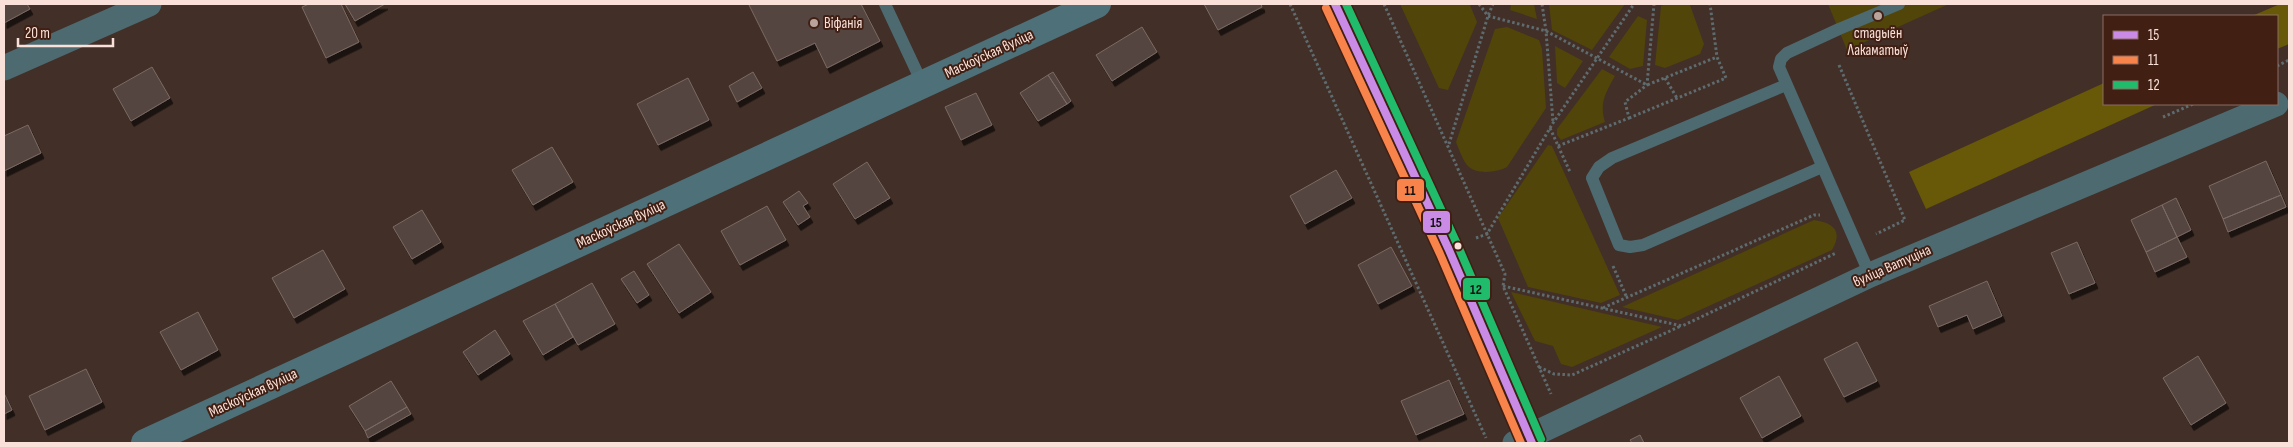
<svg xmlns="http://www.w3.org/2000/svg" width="2293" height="447" viewBox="0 0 2293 447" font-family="'Sofia Sans Condensed',sans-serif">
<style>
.green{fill:#51450a}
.forest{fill:#675907}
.building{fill:#54443f;stroke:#7b6a64;filter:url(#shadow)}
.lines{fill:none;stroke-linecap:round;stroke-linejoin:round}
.path{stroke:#5e6c6f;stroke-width:3;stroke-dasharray:2.5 2.5;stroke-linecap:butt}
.lane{stroke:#4d6a70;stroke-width:12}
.street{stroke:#4d6a70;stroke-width:25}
.secondary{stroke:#4e7079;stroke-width:28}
.primary{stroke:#5a7278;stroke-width:28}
.bus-1-casing{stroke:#411f13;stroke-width:11}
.bus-2-casing{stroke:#411f13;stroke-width:11}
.bus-3-casing{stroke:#411f13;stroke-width:11}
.bus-1{stroke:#ca8be6;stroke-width:8}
.bus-2{stroke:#f8844c;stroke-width:8}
.bus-3{stroke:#20bc6c;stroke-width:8}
.poi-dot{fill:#b9a39b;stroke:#411f13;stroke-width:2}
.bus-dot{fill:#f9e1d9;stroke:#411f13;stroke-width:2}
.labels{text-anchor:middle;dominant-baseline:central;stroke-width:4;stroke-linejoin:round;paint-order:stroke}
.poi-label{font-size:15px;fill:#f9e1d9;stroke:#411f13;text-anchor:start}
.street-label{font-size:15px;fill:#f9e1d9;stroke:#411f13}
.line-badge{stroke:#411f13;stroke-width:2}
.pale-badge-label{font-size:14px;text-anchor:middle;font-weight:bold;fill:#111}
</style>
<defs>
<filter id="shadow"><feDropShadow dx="3" dy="5.5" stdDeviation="0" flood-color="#0009"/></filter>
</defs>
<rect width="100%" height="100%" fill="#422f28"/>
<path class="green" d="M1400,4L1470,5L1477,22L1448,90L1439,88Z
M1511,4H1534L1537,19L1510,10Z
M1549,4H1625L1592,50L1552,30Z
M1665,4L1690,5L1704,44L1700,54L1665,68L1655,65L1661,6Z
M1828,4H1949L1847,50Z
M1638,16L1647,20L1643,66L1630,69L1609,57Z
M1507,27L1539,40L1542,49L1546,108L1507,167C1498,172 1478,175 1469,167C1463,162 1459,149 1456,142L1495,29Z
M1555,46L1583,61L1565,88L1557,83Z
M1602,69L1615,76C1606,92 1599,103 1605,122L1561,140L1557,135V129Z
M1548,145L1552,146L1620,295L1601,303L1528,287L1498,218Z
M1814,220C1834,223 1843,231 1832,250L1678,320L1622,307Z
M1511,292L1662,327L1572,367L1561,364L1553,346L1535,341Z"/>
<path class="forest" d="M2280,4H2289V44L2277,49V16H2252Z
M2104,83V104H2157L1926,209L1909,172Z"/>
<path class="building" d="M4,4H27L30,9L4,23Z
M309,4H341L359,42L326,58L302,7Z
M345,4H385L355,21Z
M751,4H861L880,41L827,68L815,43L777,61L749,5Z
M1204,4H1261L1262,7L1218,30Z
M1142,27L1157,52L1112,81L1096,55Z
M152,67L170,98L131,121L113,89Z
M753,72L762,88L737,102L729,86Z
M1053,72L1071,101L1067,104L1048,75Z
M1048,75L1067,104L1038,121L1020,93Z
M688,78L709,120L658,145L637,104Z
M976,93L992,125L961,140L945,107Z
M28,125L41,153L4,171V136Z
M552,147L573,182L533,205L512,170Z
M2266,161L2281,195L2223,219L2209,186Z
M867,162L890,198L855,219L833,184Z
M1336,170L1352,198L1305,224L1290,196Z
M799,191L808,203L803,206L810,217L798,225L783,202Z
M2281,195L2286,207L2228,232L2223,219Z
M2176,198L2191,230L2177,237L2162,205Z
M2162,205L2177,237L2146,252L2131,220Z
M767,206L786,240L740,265L721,231Z
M422,210L441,242L412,259L393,227Z
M2177,237L2187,257L2155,272L2146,252Z
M2077,242L2095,283L2069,294L2051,253Z
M679,244L711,292L679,313L647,264Z
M1391,247L1412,286L1378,304L1358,265Z
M323,250L345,289L294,318L272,278Z
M634,271L649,295L637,303L621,279Z
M1987,281L2002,316L1973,329L1967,315L1938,327L1929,306Z
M592,283L615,324L578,345L555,304Z
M555,304L573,337L543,355L523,321Z
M198,312L218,350L181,370L160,332Z
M495,330L510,354L478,375L463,352Z
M1857,342L1877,381L1844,397L1824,359Z
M2198,356L2226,403L2191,425L2163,378Z
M86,369L102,402L45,430L29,396Z
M1779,376L1801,416L1762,438L1740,398Z
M1449,380L1464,414L1416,435L1401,401Z
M391,381L407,407L365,431L349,406Z
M4,393L12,410L4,414Z
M407,407L411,414L368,438L365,431Z
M1640,435L1644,443H1632L1630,440Z"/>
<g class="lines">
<path class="path" d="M1290,4L1486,438
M1384,4L1505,274L1503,286L1551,394
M1479,4L1488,16L1546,31L1647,85L1717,57
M1542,4L1546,31L1553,122
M1839,65L1905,220L1876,234
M2277,66L2289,60
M1665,78L1677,98
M2163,117L2193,104
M1629,118L1726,78L1717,57L1710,4
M1550,128L1570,172
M1449,144L1488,16L1493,4
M1558,146L1629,118L1625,102L1647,85L1654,4
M1476,238L1487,234L1553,123L1634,4
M1613,266L1627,298
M1503,286L1682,326L1836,253
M1603,308L1814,215H1820
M1539,367L1554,374L1572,375L1681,326"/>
<path class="lane" d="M885,4L923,85
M1786,85L1612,158L1599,167L1592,178L1619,245L1630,247L1643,245L1822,167
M1870,275L1779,67L1781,59L1787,53L1839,29L1899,4"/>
<path class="street" d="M4,68L149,4
M1515,443L1870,275L2276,104"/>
<path class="secondary" d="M145,443L1097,4"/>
<path class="primary" d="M1335,4L1449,250L1532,443"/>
<defs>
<path id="bus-1" d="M1335,4L1449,250L1532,443"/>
<path id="bus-2" d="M1326,8L1440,254L1521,443"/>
<path id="bus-3" d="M1346,4L1458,246L1541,439"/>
</defs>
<use href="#bus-1" class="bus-1-casing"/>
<use href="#bus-2" class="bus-2-casing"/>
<use href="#bus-3" class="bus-3-casing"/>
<use href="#bus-1" class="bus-1"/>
<use href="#bus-2" class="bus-2"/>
<use href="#bus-3" class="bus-3"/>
</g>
<g class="poi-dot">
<circle cx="1878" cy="16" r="5"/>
<circle cx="814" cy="23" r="5"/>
</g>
<circle class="bus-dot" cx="1458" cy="246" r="4.5"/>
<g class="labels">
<g class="poi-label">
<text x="824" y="23">Віфанія</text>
<text x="1878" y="33" text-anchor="middle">стадыён<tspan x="1878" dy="17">Лакаматыў</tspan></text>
</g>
<g class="street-label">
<text transform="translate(989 54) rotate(-25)">Маскоўская вуліца</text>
<text transform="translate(621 224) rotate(-25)">Маскоўская вуліца</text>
<text transform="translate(1892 266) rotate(-24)">вуліца Ватуціна</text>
<text transform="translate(253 393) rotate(-25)">Маскоўская вуліца</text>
</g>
</g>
<g class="line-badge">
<rect x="1396" y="178" width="29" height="24" rx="5" fill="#f8844c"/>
<rect x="1422" y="210" width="29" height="24" rx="5" fill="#ca8be6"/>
<rect x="1462" y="277" width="29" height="24" rx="5" fill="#20bc6c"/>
</g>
<g class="pale-badge-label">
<text x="1410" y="195">11</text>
<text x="1436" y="227">15</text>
<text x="1476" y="294">12</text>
</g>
<rect width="2293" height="447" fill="none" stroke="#f9e1d9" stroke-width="10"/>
<rect x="2103" y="15" width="175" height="90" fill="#411f13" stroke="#8b6d62"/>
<rect x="2113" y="31" width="25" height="8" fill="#ca8be6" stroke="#8b6d62"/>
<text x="2148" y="40" font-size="15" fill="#f9e1d9">15</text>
<rect x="2113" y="56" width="25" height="8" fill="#f8844c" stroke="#8b6d62"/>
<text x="2148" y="65" font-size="15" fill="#f9e1d9">11</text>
<rect x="2113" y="81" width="25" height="8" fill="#20bc6c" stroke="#8b6d62"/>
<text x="2148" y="90" font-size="15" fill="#f9e1d9">12</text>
<path d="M18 38v8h95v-8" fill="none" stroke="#f9e1d9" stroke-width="2.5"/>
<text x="25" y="38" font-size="15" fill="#f9e1d9" stroke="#411f13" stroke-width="4" paint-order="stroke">20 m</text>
</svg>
